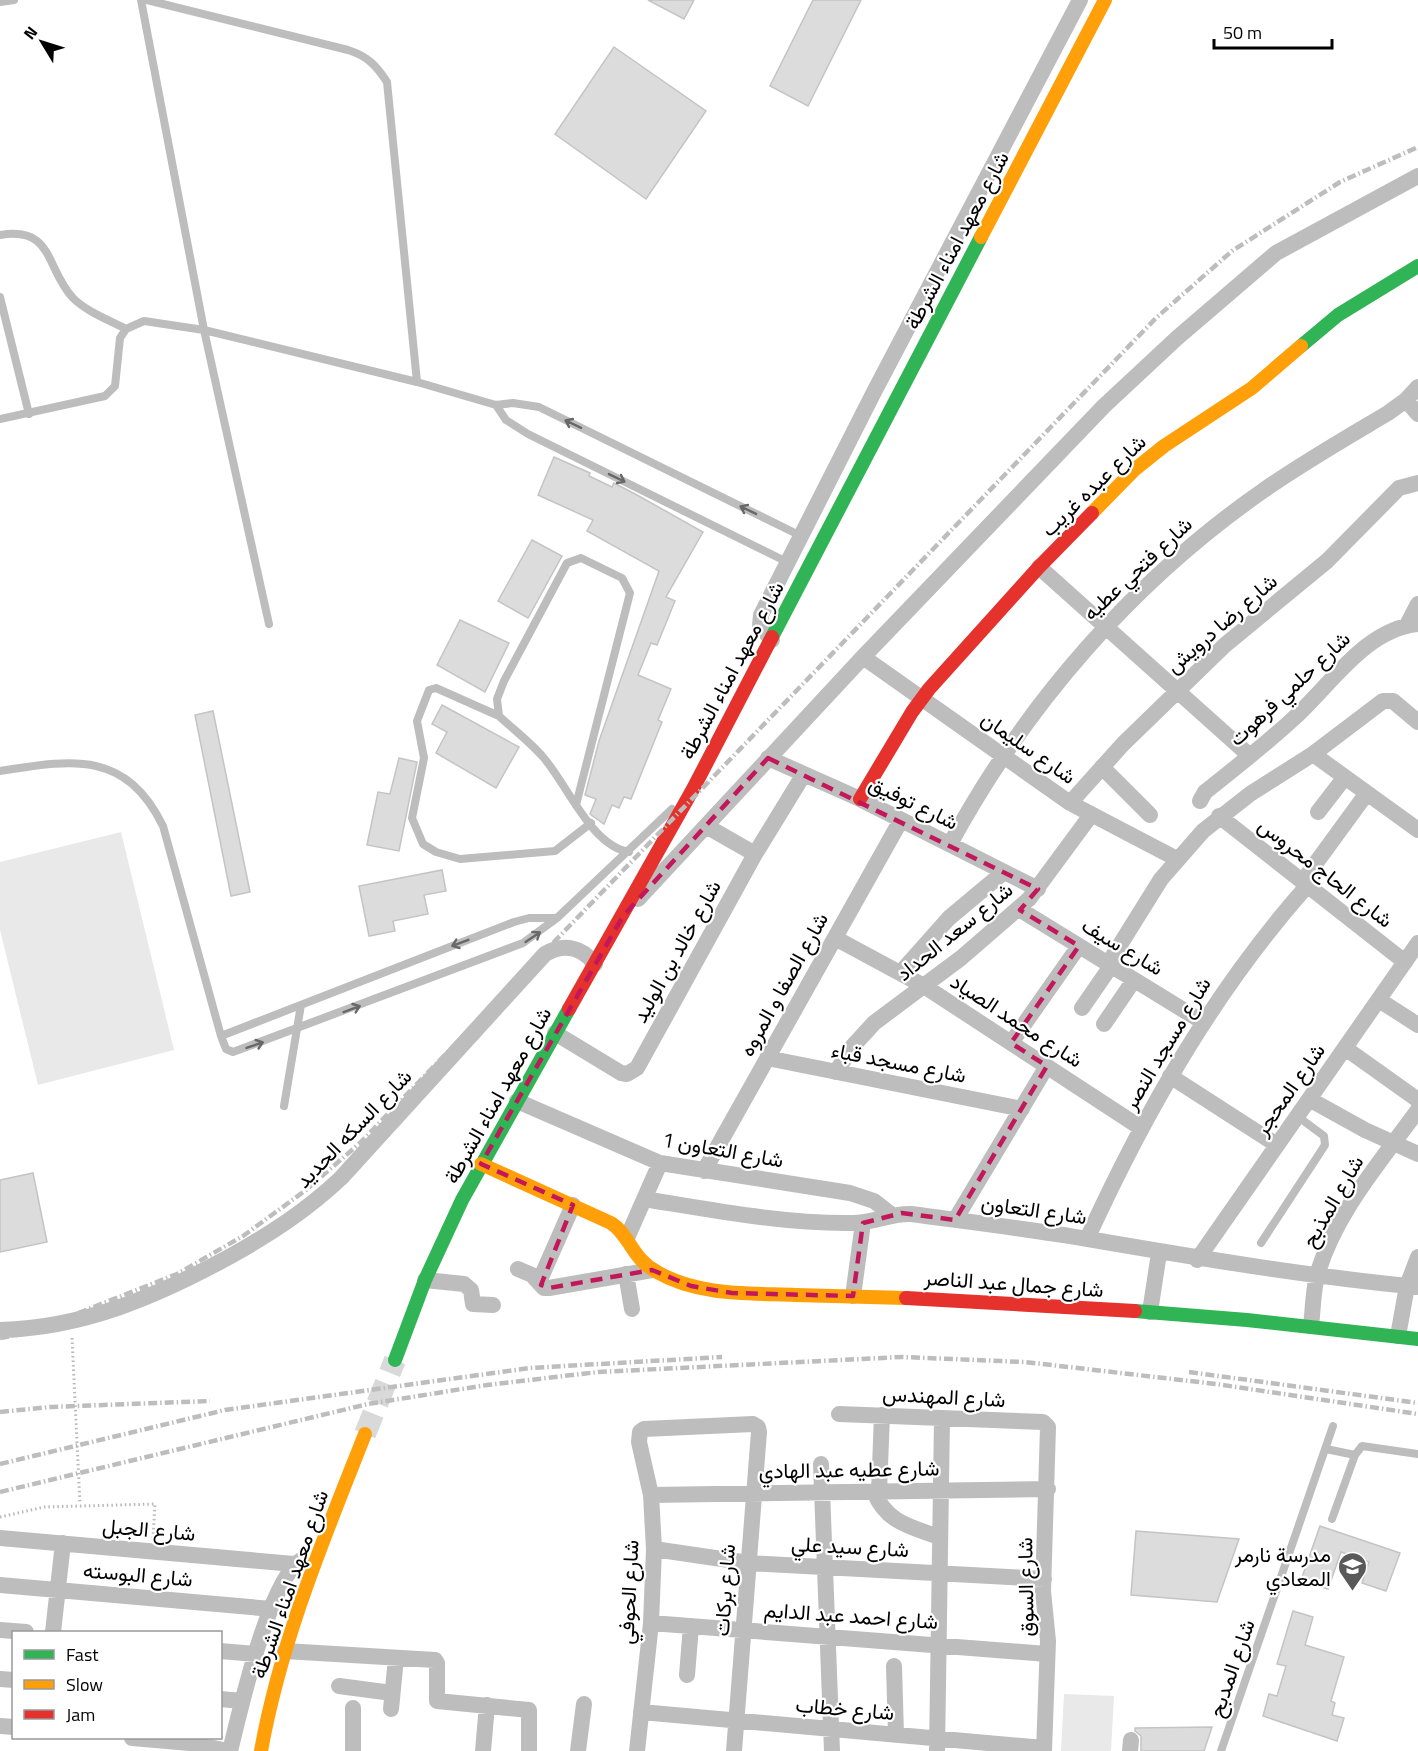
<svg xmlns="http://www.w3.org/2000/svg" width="1418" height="1751" viewBox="0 0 1418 1751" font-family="'Titillium Web',Vazirmatn,sans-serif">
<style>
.green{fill:#e9e9e9}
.building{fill:#dcdcdc;stroke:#c4c4c4;stroke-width:1.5}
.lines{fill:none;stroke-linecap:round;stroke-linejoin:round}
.secondary-tunnel{stroke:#d9d9d9;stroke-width:22;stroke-dasharray:22 11;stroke-linecap:butt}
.path{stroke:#b8b8b8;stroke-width:3;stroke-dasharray:1.5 3;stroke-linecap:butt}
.lane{stroke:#bdbdbd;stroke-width:8}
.street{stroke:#bdbdbd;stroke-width:16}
.fast{stroke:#30b455;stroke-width:14}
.slow{stroke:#ff9f0a;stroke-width:14}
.jam{stroke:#e5322d;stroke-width:14}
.rail{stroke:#bdbdbd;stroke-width:4.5;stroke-dasharray:9 3 1.5 3;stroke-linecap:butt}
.path-bridge{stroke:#b8b8b8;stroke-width:3;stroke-dasharray:1.5 3;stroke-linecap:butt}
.oneway{stroke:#686868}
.marked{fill:none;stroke:#c2185b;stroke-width:4.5;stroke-dasharray:12 8;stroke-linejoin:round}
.labels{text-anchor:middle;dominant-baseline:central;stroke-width:4.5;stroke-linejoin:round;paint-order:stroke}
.street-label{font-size:21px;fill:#000;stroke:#fff}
.poi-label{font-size:21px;fill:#000;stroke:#fff;text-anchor:end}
</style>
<rect width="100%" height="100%" fill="#fff"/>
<path class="green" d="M121,832L174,1050L38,1085L0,930V862Z
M1064,1694L1114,1696L1111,1751H1061Z"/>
<path class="building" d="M648,0H694L684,19Z
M813,0H861L808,106L770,86Z
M614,47L706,111L646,199L555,134Z
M554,457L590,473L589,476L612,487L614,483L637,495L703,532L666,597L675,601L657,645L651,643L638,675L671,689L658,720L662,722L631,799L624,797L619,808L612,805L604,824L590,814L596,799L585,795L599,741L659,571L587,531L593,520L538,495Z
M532,540L562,556L528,618L498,601Z
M460,620L509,643L485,692L437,665Z
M442,705L519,747L496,788L436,753L447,732L432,724Z
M213,711L250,892L231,896L195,715Z
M399,758L417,762L399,851L367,845L378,792L390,794Z
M442,870L446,891L424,895L428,914L393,921L395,931L369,936L359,886Z
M33,1173L47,1242L0,1252V1180Z
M1320,1526L1400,1553L1386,1591L1362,1583L1369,1562L1341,1552L1328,1589L1301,1580Z
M1136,1531L1239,1539L1217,1602L1131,1595Z
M1293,1611L1313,1617L1305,1645L1344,1657L1331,1701L1335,1703L1332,1715L1344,1718L1337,1741L1263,1716L1269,1694L1277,1696L1286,1666L1277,1664Z
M1212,1727L1204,1751H1141V1736L1135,1731V1728Z"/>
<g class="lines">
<path class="secondary-tunnel" d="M365,1434L395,1360"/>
<path class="path" d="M0,1517L44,1507L155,1504L153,1538"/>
<path class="lane" d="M141,0L204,330L269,624
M147,0L348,50C367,56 376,65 387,82L417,382
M0,2L14,0
M0,235C54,226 45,268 73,298C87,312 109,320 126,329
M0,297L29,414
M496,405L506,420L528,434L787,562
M0,419L105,396L115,386L120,338L126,329L144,321L204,330L417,382L496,405L513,403L539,407L801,536
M499,716L436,688L429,690L417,721L424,758L412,818L423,844L436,852L460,859L555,851L591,823
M0,771C71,760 125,749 163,826L221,1036L226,1049L233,1052L523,943L557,918L672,809
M576,805L630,593L622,578L581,558L567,563L504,681L497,699L499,716C513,729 530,742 543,757C567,784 591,846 629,852
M221,1036L514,922L529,918H557
M284,1106L301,1005
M1261,1243L1325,1145L1324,1136L1297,1116
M1326,1449L1355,1455
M1332,1519L1355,1455L1362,1446L1418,1454
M1221,1751L1333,1426"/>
<path class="street" d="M1406,400L1418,414
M1039,567L1250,756
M1407,625L1418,604
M772,640L760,626L761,615L874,392L1080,0
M863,657L1070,803L1177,859
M1313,754L1418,830
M768,758L860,799L1038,889
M1102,767L1150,815
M1200,801L1205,792C1235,768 1265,745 1293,719C1330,686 1365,629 1418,624
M1070,803L1123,744L1225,645L1327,561L1399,488L1418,483
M1318,812L1345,777
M1219,816L1405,962
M706,826L755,854
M950,844C1026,704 1133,581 1264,490C1304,462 1346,438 1388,413L1406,400L1418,387
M1302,882L1367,793
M638,899L863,657L1104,406L1177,338L1276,253L1418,176
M1019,909L1203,1022
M835,938L924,986L1141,1128
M1108,964L1161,879L1203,831L1250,794L1313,754L1383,701H1393L1418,722
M901,972L949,918L1004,872
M1379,1000L1418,1025
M1082,1008L1111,966
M1104,1024L1134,980
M555,1033L621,1073L627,1074L637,1068L755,854L804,774
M1011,1043L1079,946
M1345,1048L1418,1100
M767,1058L1022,1109
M836,1072L853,1046L874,1023L961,958L1029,899L1091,815
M1170,1076L1277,1145
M1309,1099L1365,1130L1418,1154
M517,1101L660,1163L850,1193L874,1201L892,1215
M704,1171L901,820
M644,1199C712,1210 784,1224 853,1223C873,1223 891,1213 911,1214C970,1222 1029,1229 1088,1239C1199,1258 1305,1276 1418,1287
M955,1220L1047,1066
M627,1238L660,1163
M1087,1239C1145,1112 1214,991 1307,886
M1197,1260L1418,943
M518,1269L532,1275L544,1288H549L652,1270
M626,1274L632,1309
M425,1280L464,1284L471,1290L473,1304L493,1305
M539,1282L573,1205
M853,1296L863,1223
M1150,1312L1159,1253
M1311,1326C1313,1310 1313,1291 1317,1276C1334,1214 1382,1160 1418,1110
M0,1330C84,1328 157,1296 229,1257C270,1234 306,1211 341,1178L545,954C564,943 582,947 595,964
M1398,1336L1407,1286L1418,1257
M839,1414L1043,1422L1048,1427L1043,1591L1048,1641L1044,1751
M821,1464L832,1751
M874,1491C885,1522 911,1527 939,1537
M879,1492L882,1415
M651,1495L1048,1489
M0,1538L294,1564
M654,1549L749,1563L1044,1579
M0,1585L272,1609
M651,1623L1047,1654
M0,1630L26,1632
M53,1632L63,1543
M220,1651L256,1654
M285,1651L435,1660L437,1663V1701L529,1710V1751
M894,1666L896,1735
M687,1675L691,1626
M0,1679L14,1680
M339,1686L392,1693
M220,1699L242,1701
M353,1708V1751
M391,1709L396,1658
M641,1712L1044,1748
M0,1726L14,1727
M132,1738L190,1743L228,1751
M230,1751C240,1711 269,1580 301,1560
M483,1751L487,1705
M578,1751L584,1704
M637,1751L651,1623L654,1549L651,1495L639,1442L640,1432L644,1429L753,1424L758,1427L759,1432L734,1751
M937,1751L942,1418
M1130,1751L1131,1740"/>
<path class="fast" d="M1301,346L1338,315L1418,266
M772,637L981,237
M1135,1311L1247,1320L1418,1339
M395,1360L425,1280L462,1200L569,1009"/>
<path class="slow" d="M981,237L1105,0
M1092,513L1134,470L1164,446L1252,388L1301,346
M481,1164L611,1223C630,1235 631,1258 657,1272C698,1296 750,1293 796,1295C832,1296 869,1297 906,1298
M261,1751C281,1640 324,1538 365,1434"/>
<path class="jam" d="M860,799L912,712L929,689L1039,567L1092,513
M569,1009L693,789L772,637
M906,1298L1135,1311"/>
<path class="rail" d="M0,1338L28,1333L177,1274L243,1236L306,1190L360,1143L1156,318L1232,251L1340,182L1418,147
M1189,1372L1418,1403
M0,1412L50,1407L210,1401
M0,1464L225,1410L530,1368L722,1357
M0,1492L368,1404L487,1385L598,1372L902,1357L1025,1362L1216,1384L1418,1414"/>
<path class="path-bridge" d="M72,1338L80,1504"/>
</g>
<defs><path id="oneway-shaft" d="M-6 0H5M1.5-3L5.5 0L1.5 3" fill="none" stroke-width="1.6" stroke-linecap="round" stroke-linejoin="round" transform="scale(1.5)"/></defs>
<g class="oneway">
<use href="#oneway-shaft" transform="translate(573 424) rotate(-154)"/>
<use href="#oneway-shaft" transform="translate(617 478) rotate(26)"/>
<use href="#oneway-shaft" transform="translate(748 510) rotate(-154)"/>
<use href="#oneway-shaft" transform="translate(533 937) rotate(-34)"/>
<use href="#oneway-shaft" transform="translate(460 943) rotate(159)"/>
<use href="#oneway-shaft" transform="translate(352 1009) rotate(-21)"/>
<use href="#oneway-shaft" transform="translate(255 1045) rotate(-19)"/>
</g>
<path class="marked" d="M768,758L1038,889L1020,910L1079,946L1011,1043L1047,1066L955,1220L902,1213L863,1223L853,1296L732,1293L691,1286L652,1270L549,1288L541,1285L573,1205L481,1164L623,916Z"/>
<defs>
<symbol id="school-pin" viewBox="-11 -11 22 30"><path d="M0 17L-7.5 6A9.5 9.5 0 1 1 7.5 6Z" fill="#595959" stroke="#fff"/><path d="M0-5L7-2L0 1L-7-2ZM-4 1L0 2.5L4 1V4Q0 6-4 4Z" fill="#fff"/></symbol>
</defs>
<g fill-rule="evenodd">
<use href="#school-pin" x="1336" y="1550" width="33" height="45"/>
</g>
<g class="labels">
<g class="street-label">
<text transform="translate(956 240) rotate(-62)">شارع معهد امناء الشرطة</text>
<text transform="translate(1093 485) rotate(-44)">شارع عبده غريب</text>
<text transform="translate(1137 568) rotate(-43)">شارع فتحي عطيه</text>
<text transform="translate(1221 623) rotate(-41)">شارع رضا درويش</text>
<text transform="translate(731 670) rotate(-62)">شارع معهد امناء الشرطة</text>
<text transform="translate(1289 688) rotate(-43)">شارع حلمي فرهوت</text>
<text transform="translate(1029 747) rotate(35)">شارع سليمان</text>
<text transform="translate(914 802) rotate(26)">شارع توفيق</text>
<text transform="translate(1326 872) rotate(38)">شارع الحاج محروس</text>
<text transform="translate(954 931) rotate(-39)">شارع سعد الحداد</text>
<text transform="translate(1123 946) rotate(31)">شارع سيف</text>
<text transform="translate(676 951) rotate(-61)">شارع خالد بن الوليد</text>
<text transform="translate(783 984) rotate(-61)">شارع الصفا و المروه</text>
<text transform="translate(1017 1020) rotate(33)">شارع محمد الصياد</text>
<text transform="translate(1166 1043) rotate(-59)">شارع مسجد النصر</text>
<text transform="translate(899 1062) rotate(11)">شارع مسجد قباء</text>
<text transform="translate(1289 1089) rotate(-55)">شارع المحجر</text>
<text transform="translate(497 1095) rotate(-61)">شارع معهد امناء الشرطة</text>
<text transform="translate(353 1128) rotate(-46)">شارع السكه الحديد</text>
<text transform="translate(723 1149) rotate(10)">شارع التعاون 1</text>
<text transform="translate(1332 1201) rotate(-60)">شارع المذبح</text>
<text transform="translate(1034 1209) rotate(8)">شارع التعاون</text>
<text transform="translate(1014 1283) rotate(4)">شارع جمال عبد الناصر</text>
<text transform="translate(944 1396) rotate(3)">شارع المهندس</text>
<text transform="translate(849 1469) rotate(-1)">شارع عطيه عبد الهادي</text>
<text transform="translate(149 1529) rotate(5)">شارع الجبل</text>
<text transform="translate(850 1546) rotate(3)">شارع سيد علي</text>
<text transform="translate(138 1574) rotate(5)">شارع البوسته</text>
<text transform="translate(289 1584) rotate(-71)">شارع معهد امناء الشرطة</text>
<text transform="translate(1025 1587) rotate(-91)">شارع السوق</text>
<text transform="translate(724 1590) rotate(-86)">شارع بركات</text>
<text transform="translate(628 1592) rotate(-87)">شارع الحوفي</text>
<text transform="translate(851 1615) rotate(4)">شارع احمد عبد الدايم</text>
<text transform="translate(1231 1668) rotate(-71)">شارع المدبح</text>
<text transform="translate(845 1708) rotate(5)">شارع خطاب</text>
</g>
<g class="poi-label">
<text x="1331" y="1554">مدرسة نارمر<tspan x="1331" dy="24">المعادي</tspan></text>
</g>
</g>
<rect x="12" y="1631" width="210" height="108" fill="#ffffff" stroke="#999999" stroke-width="1.5"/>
<rect x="24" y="1650" width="30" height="9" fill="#30b455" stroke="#999999" stroke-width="1.5"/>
<text x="66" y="1661" font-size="18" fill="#000000">Fast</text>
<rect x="24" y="1680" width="30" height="9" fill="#ff9f0a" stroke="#999999" stroke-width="1.5"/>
<text x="66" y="1691" font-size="18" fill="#000000">Slow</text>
<rect x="24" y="1710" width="30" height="9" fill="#e5322d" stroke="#999999" stroke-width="1.5"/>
<text x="66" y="1721" font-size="18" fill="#000000">Jam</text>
<g transform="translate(42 42) rotate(308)" stroke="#ffffff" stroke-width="4.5" paint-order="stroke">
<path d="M0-4.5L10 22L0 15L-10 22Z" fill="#000000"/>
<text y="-9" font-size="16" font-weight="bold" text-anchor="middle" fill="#000000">N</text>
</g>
<path d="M1214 39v9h118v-9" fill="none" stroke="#000000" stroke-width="3"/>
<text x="1223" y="39" font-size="18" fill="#000000" stroke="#ffffff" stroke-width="4.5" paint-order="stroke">50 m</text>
</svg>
